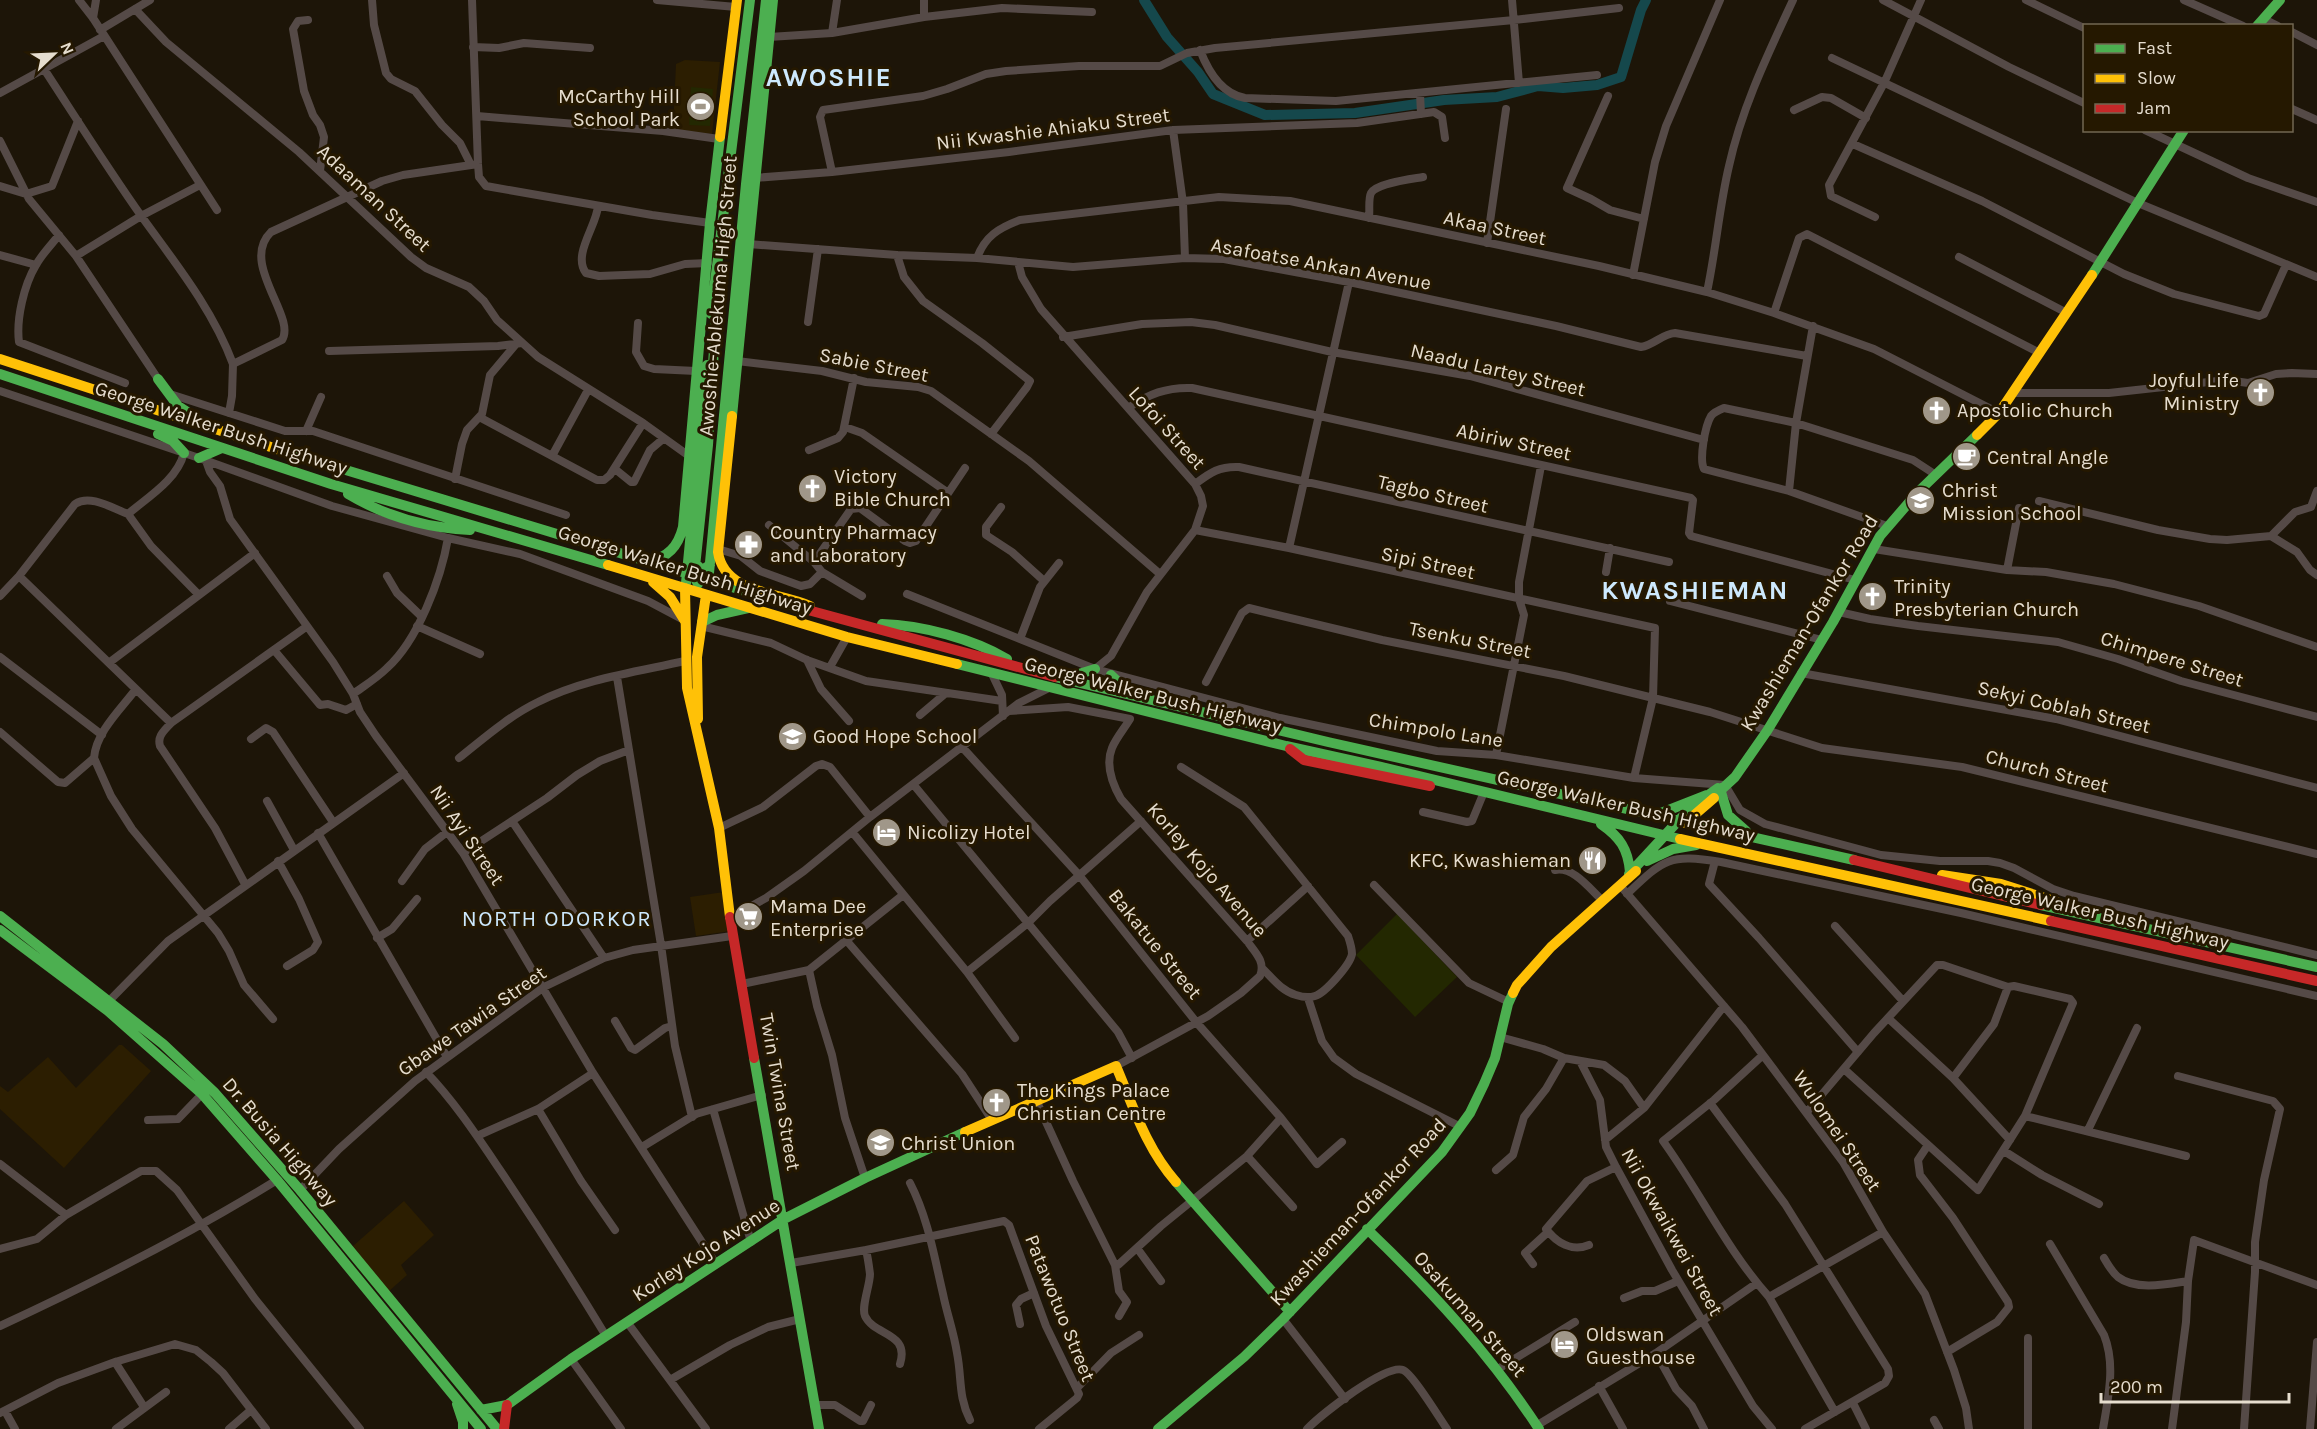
<svg xmlns="http://www.w3.org/2000/svg" width="2317" height="1429" viewBox="0 0 2317 1429" font-family="Karla,sans-serif">
<style>
.built{fill:#2c1e01}
.green{fill:#232801}
.lines{fill:none;stroke-linecap:round;stroke-linejoin:round}
.river{stroke:#15484c;stroke-width:10}
.street{stroke:#554a47;stroke-width:8}
.fast{stroke:#4caf50;stroke-width:10}
.slow{stroke:#ffc107;stroke-width:10}
.jam{stroke:#c62828;stroke-width:10}
.labels{text-anchor:middle;dominant-baseline:central;stroke-width:6;stroke-linejoin:round;paint-order:stroke}
.poi-label{font-size:20px;fill:#e6ddce;stroke:#251800;text-anchor:start}
.street-label{font-size:20px;fill:#e6ddce;stroke:#251800}
.quarter-label{font-size:22px;letter-spacing:1.5px;fill:#cde9fd;stroke:#251800}
.district-label{font-size:26px;font-weight:bold;letter-spacing:1.5px;fill:#cde9fd;stroke:#251800}
</style>
<rect width="100%" height="100%" fill="#1d1508"/>
<path class="built" d="M685,60L720,62L712,134L673,129L676,64Z
M724,892L730,931L696,936L690,897Z
M119,1045H122L151,1071L64,1168L0,1109V1086L8,1092L48,1057L76,1088Z
M404,1201L434,1235L401,1265L407,1275L388,1292L353,1246Z"/>
<path class="green" d="M691,87L713,89L710,126L689,125Z
M1397,914L1457,977L1415,1017L1356,955Z"/>
<g class="lines">
<path class="river" d="M1144,0L1167,37L1198,72L1213,94L1265,115L1355,113L1444,100L1497,97L1538,86L1563,88L1597,85L1621,77L1641,10L1646,0"/>
<path class="street" d="M79,0L93,18L217,210
M372,0L374,25L386,73L391,79L415,91L442,125L460,143L471,165
M472,0L478,164L479,177L486,186L652,215L710,223
M657,0L736,7
M1512,0L1519,83
M1883,0L2009,67L2084,103
M2026,0L2084,28
M2184,0L2243,26
M135,9L166,42L299,152L411,257L426,268L469,287L484,301L497,320L538,357L643,423L689,456
M924,17V0
M93,18L96,0
M2264,19L2278,26
M308,20L298,21L293,29L304,91L313,115L320,125L324,137L320,171
M100,30L150,0
M2292,32L2317,45
M832,33L837,0
M769,37L832,33L924,17L1002,8L1092,12
M473,47L499,48L524,43L590,48
M1200,50C1208,71 1222,94 1245,98L1336,101L1597,75
M1832,58L2138,203L2317,277
M44,69C76,118 108,169 142,217C176,264 213,310 233,364
M0,93L104,36
M1420,93L1421,114
M1608,96L1567,188L1591,199L1610,210L1644,219
M2292,109L2317,120
M1794,110L1822,97L1831,98L1866,118
M477,116L663,131L719,139
M1173,130L1183,203L1185,258
M2145,130L2248,178L2317,202
M0,141L29,199L76,256L158,379
M1853,144L1982,201L2124,274L2174,294L2259,316L2264,314L2286,265
M832,172L820,117L823,110L923,96L947,89L986,74L1006,71L1079,66H1160L1187,53L1215,48L1514,20L1619,8
M754,178L832,172L1009,152L1173,130L1357,123L1434,112L1442,117L1445,138
M0,186L26,194L52,186L78,121
M598,206C597,225 572,255 586,273L599,276L650,274L685,264L708,263
M1875,217L1831,196L1829,185L1885,81L1921,0
M1369,218C1370,211 1368,199 1371,193C1377,183 1412,179 1423,177
M59,235C52,244 42,254 36,265C24,285 16,319 19,342L125,383
M1487,243L1506,109
M748,244L897,255L977,258L1073,267L1185,258L1224,259L1349,282L1556,326L1641,347C1654,345 1662,334 1675,333L1807,356
M0,255L36,265
M897,255L904,277L923,301L982,343L1030,381L1027,387L991,434
M76,256L141,216L200,185
M1959,257L2067,313
M977,258C985,236 999,228 1020,220L1219,197L1290,201L1599,266L1707,292L1774,313L1874,349L1999,413
M1018,262L1022,277L1041,309L1195,484L1201,496L1203,506L1195,530L1147,592L1111,656L1095,669
M1633,275L1655,162L1666,126L1720,0
M1707,292C1716,250 1719,208 1729,166C1742,107 1768,54 1793,0
M1774,313L1799,238L1807,234L2040,353
M808,322L818,249
M638,323L636,352L644,366L654,369L696,371
M1063,337L1142,324L1191,322L1215,325L1332,352L1470,376L1704,440
M329,351L498,346L522,343
M737,361L822,371L866,382L918,387L931,391L1029,461L1160,574
M0,391L199,458L332,506L448,538L520,554L648,601L680,618
M2012,393H2109L2227,380L2248,383L2276,374L2292,373L2317,374
M170,394L285,431H313L566,515
M1128,408C1149,394 1166,387 1192,388L1691,498L1693,500L1689,533L1691,536L1855,580
M229,413L232,396L233,364L282,340C297,317 239,263 271,232L382,181L403,175L478,164
M481,418L597,480H604L610,475L643,423
M845,427L862,433L947,492
M306,431L321,397
M809,450L838,438L843,432L854,378
M552,456L588,390
M206,461L210,472L220,486L230,519L333,662L353,694L360,712L376,736L463,853L593,1073L716,1264
M615,469L631,482H634L650,450L663,439
M455,479L462,444L467,430L482,414L490,375L517,343
M1195,484C1210,473 1219,466 1239,467L1669,562
M1789,491L1796,423L1813,326
M2039,501L2158,530L2210,539L2227,540L2271,536L2295,512L2311,507L2317,491
M1001,507L986,527V535L1012,552L1043,580
M128,514L151,546L199,595
M128,514C148,497 177,480 184,453
M769,525L814,562L822,572L862,596
M1887,526L1789,491L1704,469C1699,459 1705,426 1711,416C1714,412 1719,410 1724,408L1796,423L1856,442L1913,460L1936,475
M1195,530L1289,548L1655,628L1653,698L1634,778
M2271,536L2297,552L2310,570L2317,575
M1289,548L1349,282
M718,549L741,556L760,571L801,586L810,584L822,572
M1874,549L2007,570L2046,572L2114,584L2199,606L2317,647
M814,562L851,509L860,508L905,541L910,543L916,541L965,468
M2007,570L2019,508
M1606,572L1610,548
M19,576L171,723
M387,576L397,593L421,616
M907,594L1095,669L1280,718L1437,751L1496,755L1634,778L1725,785L1740,810L1765,824L1881,855L1940,861H1988L2000,863L2014,868L2053,889L2074,896L2317,955
M0,596L19,576L75,504C90,494 112,508 128,514
M1670,601L1822,640
M1839,612L1870,619L1918,626L2058,642L2118,659L2181,681L2317,717
M417,626L480,654
M701,626L771,643L807,660L866,681L1002,701
M1020,639L1040,587L1059,563
M274,650L320,705L328,704L346,710L357,704
M0,657L102,735
M807,660L821,689L849,721
M110,662L255,553
M830,667L847,637
M1801,673L2056,719L2317,788
M992,674L1002,695L1003,716
M617,677L661,945L675,1046L692,1117
M1206,682L1242,613L1249,608L1382,640L1564,676L1710,712L1822,748L1962,767L2317,854
M353,694C364,686 377,678 387,668C418,640 441,579 448,538
M1009,711L1068,707L1130,719C1124,729 1116,738 1112,748C1105,765 1113,785 1121,799L1247,941C1255,952 1266,962 1260,976L1241,993L1208,1016L1116,1066
M920,715L946,693
M0,732L58,782L65,783L94,758C96,732 121,709 136,689
M251,739L266,728L273,732L333,822
M962,747L1079,875L1197,1023L1281,1118L1317,1164L1342,1142
M1496,755L1524,615L1519,599V582L1541,466
M94,758L111,796L132,829L218,933L229,951L244,985L273,1019
M459,758C484,738 509,716 538,702C583,679 636,672 685,661
M1181,767L1244,807L1348,936C1350,942 1352,948 1352,954C1350,965 1325,993 1315,996C1309,998 1302,997 1296,995C1282,991 1273,979 1263,969
M913,784L1118,1032L1132,1058
M267,801L294,850
M1423,812L1467,822L1472,821L1484,792
M512,821L604,958
M719,828L763,807L816,766L822,764L830,767L870,817
M318,833L447,1057
M853,833L967,972L1015,1038
M463,853L547,798L577,775L600,761L629,750
M278,861L299,899L318,942L313,950L287,966
M1715,861L1709,884L1759,938L1858,1052
M1555,870C1573,866 1590,889 1602,900
M402,881L425,849L447,832
M245,884L215,828L160,746C157,736 164,731 171,723L306,627
M1374,885L1469,983L1509,1002
M1624,890L1742,1027L1843,1162L1883,1232L1925,1294L1954,1370L1966,1408L1969,1429
M1627,894C1665,858 1669,854 1721,862L1961,913L2317,996
M730,918L766,898L804,871L870,817L1019,703L1047,689
M1835,926L1903,1001
M377,938L392,929L417,899
M846,940L962,1074L992,1120
M1247,941L1308,886
M809,970L817,1006L832,1055L845,1118L865,1178
M967,972L1028,923L1050,901L1141,821
M742,984L809,970L903,895
M1308,998L1322,1041L1334,1058L1356,1074L1461,1127
M109,1001L168,941L404,773
M1888,1018L1953,1078L2010,1140
M615,1021L631,1048L635,1050L665,1028L672,1026
M1500,1037L1543,1049L1564,1058L1604,1065L1625,1081L1644,1108
M1763,1055L1714,1100L1663,1141C1700,1192 1727,1250 1769,1297L1835,1412
M1580,1061L1600,1100L1606,1147L1616,1167L1672,1270L1753,1406L1772,1429
M426,1072C454,1101 477,1136 500,1170C537,1225 572,1280 606,1336
M2178,1076L2273,1101L2280,1109L2264,1180L2255,1242V1272L2244,1429
M1953,1078L1994,1024L2008,987
M1036,1100L1073,1181L1115,1265H1118L1161,1226L1247,1156L1281,1118
M1710,1103L1785,1204L1888,1369L1889,1376L1885,1383L1805,1429
M538,1109L581,1181L615,1230
M713,1109L751,1242
M1807,1112L1874,1033L1937,965H1943L2008,987L2014,986L2070,999L2073,1003L2025,1116L1978,1190L1844,1069
M2025,1116L2186,1156
M148,1120L178,1119L202,1094
M2088,1130L2137,1028
M477,1136L538,1109L593,1073
M1605,1140L1644,1108L1724,1006
M1928,1145L1918,1160L1920,1175L1953,1218L2008,1302L2009,1307L1997,1322L1947,1352
M642,1147L696,1114L762,1095
M2004,1151L2042,1175L2099,1204
M1247,1156L1293,1207
M0,1164L66,1215
M1496,1170L1513,1155L1524,1117L1546,1089L1564,1058
M910,1183C928,1218 934,1256 943,1294C947,1314 954,1333 957,1353C962,1378 958,1396 970,1420
M300,1190L339,1149L415,1081L544,987L604,958L633,950L732,936
M2050,1244L2104,1335C2116,1365 2108,1398 2103,1429
M1589,1245C1572,1252 1557,1243 1546,1229L1587,1181L1616,1167
M1137,1248L1161,1281
M0,1249L37,1239L66,1215L141,1171H156L177,1190L255,1299L360,1429
M866,1250C868,1258 869,1266 870,1274C870,1285 861,1307 865,1316C874,1336 910,1332 900,1364
M2104,1258C2108,1265 2112,1272 2118,1277C2136,1291 2168,1284 2188,1281
M791,1263L866,1250L1004,1221L1009,1225L1046,1326L1079,1394L1077,1398L1039,1429
M1533,1264L1525,1253L1548,1232
M1115,1265L1119,1291L1127,1302L1119,1316
M1769,1297L1883,1232
M1624,1298L1642,1291H1655L1678,1281
M1283,1319L1345,1399
M627,1322L706,1429
M1020,1324L1016,1305L1021,1299L1034,1293
M0,1326C95,1282 188,1235 277,1180
M2028,1338V1429
M1656,1353L1676,1389L1692,1406L1704,1429
M571,1359L621,1429
M115,1362L144,1407
M1498,1369L1575,1322
M670,1380L730,1345L768,1327L800,1319
M1599,1386L1623,1429
M1077,1388L1111,1353L1139,1335
M1853,1403L1866,1429
M814,1405H835L860,1421H863L871,1405
M5,1411L15,1429
M0,1413L58,1383L115,1362L175,1344L196,1350L211,1362L223,1373L266,1429
M1934,1420L1939,1429
M1536,1426L1656,1353L1757,1283
M116,1429L166,1392
M229,1429L251,1410
M1307,1429C1321,1415 1386,1363 1403,1370C1412,1373 1440,1419 1447,1429
M2172,1429L2186,1322L2188,1281L2194,1240L2317,1285
M2310,1429L2317,1342"/>
<path class="fast" d="M2257,26L2280,0
M2092,275L2184,130
M711,314L750,0
M0,374L331,484L608,565
M158,379L178,406L195,417
M732,416L773,0
M158,434L173,441L184,453
M283,451L808,610
M199,458L222,448
M348,494C385,516 427,528 470,530
M648,562C668,557 678,547 683,527L710,223L720,137
M695,563L702,570L710,565
M709,573L746,184L766,0
M686,583L707,365
M698,584L694,576L708,445L716,317L713,307
M702,622L717,615L748,608
M882,624C922,625 973,639 1007,659
M957,664L1286,746L1381,767L1680,839
M1111,675L1131,694
M1055,677L1328,742L1854,860
M1066,678L1095,669
M1721,792L1728,815L1746,831
M1656,815L1707,795
M1601,824C1620,837 1628,849 1630,872
M1647,861L1673,849L1696,845
M1629,874L1679,820L1697,803L1718,788L1722,789L1735,777L1767,731L1833,622L1880,536L1918,492L1977,435
M2041,905L2317,967
M0,916L163,1044L215,1093L300,1190L497,1429
M0,930L108,1011L202,1094L277,1180L481,1429
M754,1058L819,1429
M1176,1182L1290,1312
M1367,1229C1431,1290 1490,1354 1539,1429
M457,1404L463,1422V1429
M481,1410L507,1405L571,1359L784,1219L865,1178L965,1132
M1158,1429L1244,1357L1283,1319L1442,1152L1470,1113L1484,1084L1495,1058L1508,1004L1513,993"/>
<path class="slow" d="M720,137L737,0
M0,359L283,451
M732,416L718,552C724,594 779,592 810,606
M1977,435L1999,413L2092,275
M608,565L847,637L957,664
M653,582L670,597L685,621
M685,588L687,688L719,828L730,917
M698,719L697,657L706,595
M1685,823L1714,798
M1680,839L2051,921
M1942,875L2001,884L2057,902
M1513,993L1517,985L1551,947L1636,871
M965,1132L1116,1066C1133,1106 1146,1148 1176,1182"/>
<path class="jam" d="M808,610L1055,677
M1290,749L1304,760L1430,786
M1854,860L2041,905
M730,917L754,1058
M2051,921L2317,981
M504,1429L507,1405"/>
</g>
<defs>
<symbol id="stadium-disc" viewBox="-11 -11 22 22"><circle r="9.5" fill="#a09789" stroke="#251800"/><path d="M0-5a6.5 5 0 1 0 0 10a6.5 5 0 1 0 0-10ZM-3.5-1.8h7v3.6h-7Z" fill="#fff"/></symbol>
<symbol id="church-disc" viewBox="-11 -11 22 22"><circle r="9.5" fill="#a09789" stroke="#251800"/><path d="M-1.2-6h2.4v3.5h3.3v2.4h-3.3V6h-2.4V-.1h-3.3v-2.4h3.3Z" fill="#fff"/></symbol>
<symbol id="cafe-disc" viewBox="-11 -11 22 22"><circle r="9.5" fill="#a09789" stroke="#251800"/><path d="M-5.5-4.5H6V0H3Q3 3.5 0 3.5H-2.5Q-5.5 3.5-5.5 0ZM3-3.2v2h1.7v-2ZM-6 4.5H4V6H-6Z" fill="#fff"/></symbol>
<symbol id="school-disc" viewBox="-11 -11 22 22"><circle r="9.5" fill="#a09789" stroke="#251800"/><path d="M0-5L7-2L0 1L-7-2ZM-4 1L0 2.5L4 1V4Q0 6-4 4Z" fill="#fff"/></symbol>
<symbol id="pharmacy-disc" viewBox="-11 -11 22 22"><circle r="9.5" fill="#a09789" stroke="#251800"/><path d="M-2-6h4v4h4v4h-4v4h-4v-4h-4v-4h4Z" fill="#fff"/></symbol>
<symbol id="hotel-disc" viewBox="-11 -11 22 22"><circle r="9.5" fill="#a09789" stroke="#251800"/><path d="M-6-4.5h1.5V1H6V5H4.5V3h-9V5H-6ZM-4 0a1.8 1.8 0 1 1 3.6 0ZM.5 0V-2.5h3Q6-2.5 6 0Z" fill="#fff"/></symbol>
<symbol id="restaurant-disc" viewBox="-11 -11 22 22"><circle r="9.5" fill="#a09789" stroke="#251800"/><path d="M-5-6h1v4h1v-4h1v4h1v-4h1v5L-1.5 .5V6h-2V.5L-5-1ZM5-6V6H3V1.5H1.5Q1.5-4 5-6Z" fill="#fff"/></symbol>
<symbol id="supermarket-disc" viewBox="-11 -11 22 22"><circle r="9.5" fill="#a09789" stroke="#251800"/><path d="M-6-5.5h2.5l.6 2H6L4.5 2H-2.5L-4.4-4H-6ZM-1.5 3.2a1.3 1.3 0 1 0 .1 0ZM3 3.2a1.3 1.3 0 1 0 .1 0Z" fill="#fff"/></symbol>
</defs>
<g fill-rule="evenodd">
<use href="#stadium-disc" x="684" y="90" width="33" height="33"/>
<use href="#church-disc" x="2244" y="376" width="33" height="33"/>
<use href="#church-disc" x="1920" y="394" width="33" height="33"/>
<use href="#cafe-disc" x="1950" y="440" width="33" height="33"/>
<use href="#church-disc" x="796" y="472" width="33" height="33"/>
<use href="#school-disc" x="1904" y="484" width="33" height="33"/>
<use href="#pharmacy-disc" x="732" y="528" width="33" height="33"/>
<use href="#church-disc" x="1856" y="580" width="33" height="33"/>
<use href="#school-disc" x="776" y="720" width="33" height="33"/>
<use href="#hotel-disc" x="870" y="816" width="33" height="33"/>
<use href="#restaurant-disc" x="1576" y="844" width="33" height="33"/>
<use href="#supermarket-disc" x="732" y="900" width="33" height="33"/>
<use href="#church-disc" x="980" y="1086" width="33" height="33"/>
<use href="#school-disc" x="864" y="1126" width="33" height="33"/>
<use href="#hotel-disc" x="1548" y="1328" width="33" height="33"/>
</g>
<g class="labels">
<g class="poi-label">
<text x="680" y="96" text-anchor="end">McCarthy Hill<tspan x="680" dy="23">School Park</tspan></text>
<text x="2239" y="380" text-anchor="end">Joyful Life<tspan x="2239" dy="23">Ministry</tspan></text>
<text x="1957" y="410">Apostolic Church</text>
<text x="1987" y="457">Central Angle</text>
<text x="834" y="476">Victory<tspan x="834" dy="23">Bible Church</tspan></text>
<text x="1942" y="490">Christ<tspan x="1942" dy="23">Mission School</tspan></text>
<text x="770" y="532">Country Pharmacy<tspan x="770" dy="23">and Laboratory</tspan></text>
<text x="1894" y="586">Trinity<tspan x="1894" dy="23">Presbyterian Church</tspan></text>
<text x="813" y="736">Good Hope School</text>
<text x="907" y="832">Nicolizy Hotel</text>
<text x="1571" y="860" text-anchor="end">KFC, Kwashieman</text>
<text x="770" y="906">Mama Dee<tspan x="770" dy="23">Enterprise</tspan></text>
<text x="1017" y="1090">The Kings Palace<tspan x="1017" dy="23">Christian Centre</tspan></text>
<text x="901" y="1143">Christ Union</text>
<text x="1586" y="1334">Oldswan<tspan x="1586" dy="23">Guesthouse</tspan></text>
</g>
<g class="street-label">
<text transform="translate(1053 129) rotate(-7)">Nii Kwashie Ahiaku Street</text>
<text transform="translate(374 198) rotate(43)">Adaaman Street</text>
<text transform="translate(1495 228) rotate(12)">Akaa Street</text>
<text transform="translate(1321 264) rotate(10)">Asafoatse Ankan Avenue</text>
<text transform="translate(718 296) rotate(-85)">Awoshie-Ablekuma High Street</text>
<text transform="translate(874 365) rotate(11)">Sabie Street</text>
<text transform="translate(1498 370) rotate(13)">Naadu Lartey Street</text>
<text transform="translate(221 428) rotate(18)">George Walker Bush Highway</text>
<text transform="translate(1167 428) rotate(48)">Lofoi Street</text>
<text transform="translate(1514 442) rotate(12)">Abiriw Street</text>
<text transform="translate(1433 494) rotate(13)">Tagbo Street</text>
<text transform="translate(1428 563) rotate(12)">Sipi Street</text>
<text transform="translate(685 570) rotate(17)">George Walker Bush Highway</text>
<text transform="translate(1809 623) rotate(-59)">Kwashieman-Ofankor Road</text>
<text transform="translate(1470 640) rotate(11)">Tsenku Street</text>
<text transform="translate(2172 659) rotate(17)">Chimpere Street</text>
<text transform="translate(1153 695) rotate(14)">George Walker Bush Highway</text>
<text transform="translate(2064 707) rotate(13)">Sekyi Coblah Street</text>
<text transform="translate(1436 730) rotate(9)">Chimpolo Lane</text>
<text transform="translate(2047 771) rotate(14)">Church Street</text>
<text transform="translate(1626 806) rotate(13)">George Walker Bush Highway</text>
<text transform="translate(467 835) rotate(56)">Nii Ayi Street</text>
<text transform="translate(1207 870) rotate(49)">Korley Kojo Avenue</text>
<text transform="translate(2100 913) rotate(13)">George Walker Bush Highway</text>
<text transform="translate(1155 944) rotate(51)">Bakatue Street</text>
<text transform="translate(472 1021) rotate(-35)">Gbawe Tawia Street</text>
<text transform="translate(780 1092) rotate(80)">Twin Twina Street</text>
<text transform="translate(1837 1131) rotate(56)">Wulomei Street</text>
<text transform="translate(280 1142) rotate(49)">Dr. Busia Highway</text>
<text transform="translate(1358 1212) rotate(-47)">Kwashieman-Ofankor Road</text>
<text transform="translate(1672 1232) rotate(61)">Nii Okwaikwei Street</text>
<text transform="translate(706 1250) rotate(-33)">Korley Kojo Avenue</text>
<text transform="translate(1060 1308) rotate(68)">Patawotuo Street</text>
<text transform="translate(1470 1314) rotate(49)">Osakuman Street</text>
</g>
<g class="quarter-label">
<text x="557" y="919">NORTH ODORKOR</text>
</g>
<g class="district-label">
<text x="829" y="77">AWOSHIE</text>
<text x="1695" y="590">KWASHIEMAN</text>
</g>
</g>
<rect x="2083" y="24" width="210" height="108" fill="#251800" stroke="#726752" stroke-width="1.5"/>
<rect x="2095" y="44" width="30" height="9" fill="#4caf50" stroke="#726752" stroke-width="1.5"/>
<text x="2137" y="54" font-size="18" fill="#e6ddce">Fast</text>
<rect x="2095" y="74" width="30" height="9" fill="#ffc107" stroke="#726752" stroke-width="1.5"/>
<text x="2137" y="84" font-size="18" fill="#e6ddce">Slow</text>
<rect x="2095" y="104" width="30" height="9" fill="#c62828" stroke="#726752" stroke-width="1.5"/>
<text x="2137" y="114" font-size="18" fill="#e6ddce">Jam</text>
<g transform="translate(54 54) rotate(67)" stroke="#251800" stroke-width="4.5" paint-order="stroke">
<path d="M0-4.5L10 22L0 15L-10 22Z" fill="#e6ddce"/>
<text y="-9" font-size="16" font-weight="bold" text-anchor="middle" fill="#e6ddce">N</text>
</g>
<path d="M2101 1393v9h188v-9" fill="none" stroke="#e6ddce" stroke-width="3"/>
<text x="2110" y="1393" font-size="18" fill="#e6ddce" stroke="#251800" stroke-width="4.5" paint-order="stroke">200 m</text>
</svg>
